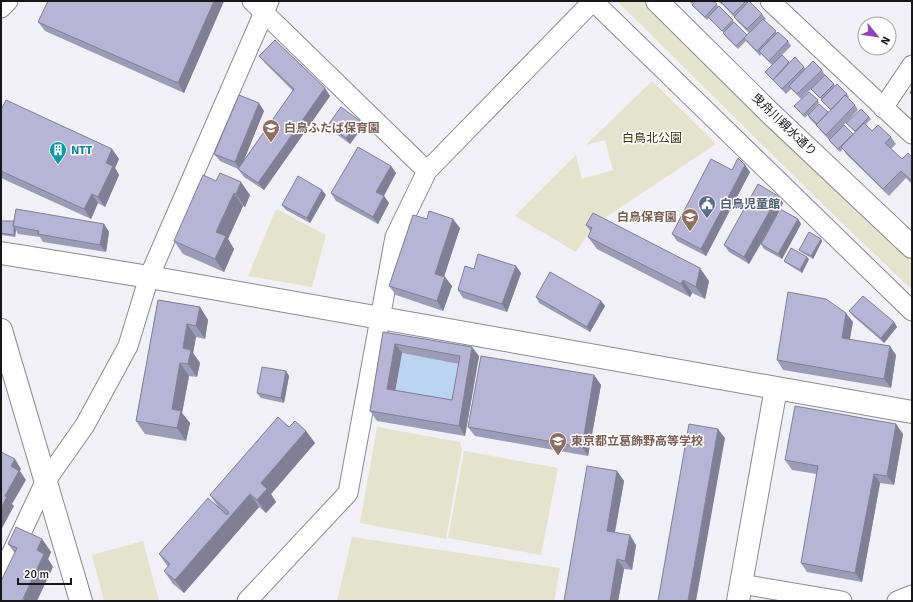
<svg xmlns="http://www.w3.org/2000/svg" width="913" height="602" viewBox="0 0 913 602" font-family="Signika,'Noto Sans JP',sans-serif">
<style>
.green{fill:#e3e4cd}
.water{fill:#bbd4f1}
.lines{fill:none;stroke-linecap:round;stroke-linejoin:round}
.street-casing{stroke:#8b8a90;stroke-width:21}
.secondary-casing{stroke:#8b8a90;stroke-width:24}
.street{stroke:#fff;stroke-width:19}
.secondary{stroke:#fff;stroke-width:22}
.wall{fill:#9e9bb8;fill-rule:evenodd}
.shaded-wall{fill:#817e96}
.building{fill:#b8b4d6;stroke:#817e96;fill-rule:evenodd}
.labels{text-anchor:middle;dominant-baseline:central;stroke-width:3;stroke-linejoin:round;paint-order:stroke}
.street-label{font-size:12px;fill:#171719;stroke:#fff}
.education-label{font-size:12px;font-weight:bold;fill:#785e54;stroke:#fff;text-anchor:start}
.park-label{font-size:12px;fill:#343408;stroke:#fff}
.culture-label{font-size:12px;font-weight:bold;fill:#0d838f;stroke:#fff;text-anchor:start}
.service-label{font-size:12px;font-weight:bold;fill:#4e5e75;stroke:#fff;text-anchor:start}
</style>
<rect width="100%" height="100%" fill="#f0f0f6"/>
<path class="green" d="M617,1H643L912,262V290L802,184Z
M652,81L716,144L594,225L576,252L515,216L576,155L582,179L613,170L605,140L586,145Z
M276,209L326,235L312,287L248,276Z
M377,427L460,442L462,449L446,539L360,523Z
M464,451L558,468L541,555L448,538Z
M352,537L560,568L554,601H337Z
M143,541L159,601H104L92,555Z"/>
<path class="water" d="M402,353L467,365L459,410L394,398Z"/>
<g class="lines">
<defs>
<path id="street" d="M252,1L427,171
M593,1L912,311
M770,1L912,134
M1,8L8,1
M883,108L912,65
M1,576L45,482L85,425L128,346L149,277L269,1
M741,584L842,601
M247,601L348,493L395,237L427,171L593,1
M897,601L912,595"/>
<path id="secondary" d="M657,1L769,112L912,247
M1,253L149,277L912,412
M1,330L81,601
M738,601L776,388"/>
</defs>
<use href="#street" class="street-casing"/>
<use href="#secondary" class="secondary-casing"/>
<use href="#street" class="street"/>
<use href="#secondary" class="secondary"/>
</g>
<path class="wall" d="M48,1H224L184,93L45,31L38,22Z
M689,1H695L692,4Z
M718,1H750L752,4L762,14L766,19L764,20L777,33L788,41L791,46L782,55L789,62L804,67L806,69L822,70L825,75L801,99L791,89L786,94L765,72L772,65L761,54L760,56L746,41L738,49L725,36L724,33L709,18L707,20L692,5L717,4L718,7L733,20L734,23L747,35L749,33L738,22L734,17L722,4V5Z
M259,56L330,96L264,190L244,177L238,169L220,161L214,154L264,111L242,164L293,91L265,63Z
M834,84L835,86L847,94L849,97L848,98L855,105L858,110L841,128L853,134L855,132L846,123L869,117L871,119L866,124L872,131L891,137L896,144L891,149L902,159L912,157V184L906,178L889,196L846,154L843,149L840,152L831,143L829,140L820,130L816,125L809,118L808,115L828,112L831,110L823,103L822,100L811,89Z
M818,100L819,103L805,118L794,106Z
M1,110L112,149L119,159L115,168L119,175L105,207L98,203L91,219L1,178Z
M360,121L363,126L350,144L331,130L328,125Z
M745,165L750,172L706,256L677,241L672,234L732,170Z
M391,166L396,173L384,196L389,203L378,224L336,201L331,193Z
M216,181L250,195L245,207L243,206L228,239L234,249L224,272L183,254L174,241Z
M326,195L310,223L286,210L282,205Z
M778,196L783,203L780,209L798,219L801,224L782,259L764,249L761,244L749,264L729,252L724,245Z
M427,219L460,228L444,276L452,286L443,311L396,295L389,286Z
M1,221L104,224L109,232L106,252L43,242L40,237L18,234L16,230L15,237L1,235Z
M586,225L709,281L705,299L692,293L690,297L597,249L588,237L591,232Z
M821,239L822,241L813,259L801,252L799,250Z
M809,259L802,273L786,263L784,261Z
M474,269L521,273L507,312L463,298L458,290Z
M536,297L601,301L605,306L590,332L539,303Z
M158,300L200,307L208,320L205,339L196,337L193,353L200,363L197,377L189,376L182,413L190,423L186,441L145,434L136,421Z
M849,311L894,322L897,327L884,343L853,316Z
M853,322L850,339L896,355L891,388L783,370L777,360Z
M383,332L479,356L465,436L377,421L370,411ZM402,353L459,364L452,400L395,390Z
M286,371L289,376L284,403L261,398L257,393Z
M594,375L601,385L588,456L475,436L468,427Z
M289,427L306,431L315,443L271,494L276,502L266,513L259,507L184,593L173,584L164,571L168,567L159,554L219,508L210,495Z
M903,434L894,485L880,483L862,582L807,572L801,563L817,474L792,470L785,460Z
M617,471L624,481L615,533L636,545L632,570L624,569L618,601H564Z
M42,539L51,552L48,559L53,567L14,552L8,544Z"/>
<path class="shaded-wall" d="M214,1H224L184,93L178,83Z
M325,88L330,96L264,190L258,183Z
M259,103L264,111L240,170L235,162Z
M360,121L363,126L350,144L346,138Z
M112,149L119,159L115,168L119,175L105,207L98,197L106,163Z
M745,165L750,172L706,256L701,249Z
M391,166L396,173L382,199L376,192Z
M241,182L250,195L245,207L236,194Z
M322,190L326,195L310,223L307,218Z
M234,193L243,206L228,239L234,249L224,272L215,259L216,232Z
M92,194L98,203L91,219L84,209Z
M384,196L389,203L378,224L373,217Z
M778,196L783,203L749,264L744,257Z
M453,219L460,228L442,283L435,274Z
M798,219L801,224L782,259L778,254Z
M104,224L109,232L106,252L100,245Z
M14,227L16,230L15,237L14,235Z
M821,239L822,241L813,259L811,256Z
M807,257L809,259L802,273L800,270Z
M516,266L521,273L507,312L502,304Z
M700,268L709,281L705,299L696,287Z
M445,277L452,286L443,311L437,301Z
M683,280L692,293L690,297L681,284Z
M601,301L605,306L590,332L587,327Z
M200,307L208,320L205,339L196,326Z
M846,313L853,322L848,347L842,338Z
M894,322L897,327L884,343L881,338Z
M187,324L196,337L193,353L200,363L197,377L188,364L183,348Z
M395,344L402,353L394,398L387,389Z
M890,346L896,355L891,388L884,379Z
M472,347L479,356L465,436L459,426Z
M180,363L189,376L182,413L190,423L186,441L177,428L172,409Z
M286,371L289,376L284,403L281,398Z
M594,375L601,385L588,456L582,447Z
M896,424L903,434L894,485L887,476Z
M718,429L725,438L696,601H688Z
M306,431L315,443L271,494L276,502L266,513L257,500L261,483Z
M15,459L21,469L20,471L26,480L12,504L14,506L1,530V508L5,496L11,466Z
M617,471L624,481L613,541L607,531Z
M874,474L880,483L862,582L855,573Z
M250,494L259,507L184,593L175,580Z
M630,535L636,545L632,570L625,561Z
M42,539L51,552L48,559L53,567L37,601H23L37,550Z
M617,559L624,569L618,601H610Z"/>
<path class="building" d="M48,1H214L178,83L38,22Z
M696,1H713L717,4L705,17L692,5Z
M720,1H746L733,14Z
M749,1L762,14L747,29L734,17Z
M719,6L733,20L722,31L708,17Z
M763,19L776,31L757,51L744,38Z
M734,22L747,35L736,46L723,33Z
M778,32L788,41L769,61L759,51Z
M275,40L325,88L258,183L238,169L294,89L259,56Z
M782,55L789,62L773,80L774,81L765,72Z
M795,57L804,67L782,89L773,80Z
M813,61L822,70L797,94L789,86Z
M825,75L834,84L820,98L811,89Z
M837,84L847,94L845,96V95L831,110L821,100Z
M912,89V94L910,93Z
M809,92L818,100L803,115L794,106Z
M239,95L259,103L235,162L214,154Z
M845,95L855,105L826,135L816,125Z
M6,100L112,149L106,163L113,166L98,197L92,194L84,209L1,171V110Z
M819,104L828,112L817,124L808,115Z
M341,107L360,121L346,138L328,125Z
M861,109L869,117L855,131L846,123Z
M864,123L872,131L878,125L891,137L885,143L902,159L908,153L912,157V181L901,171L883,189L841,147Z
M844,125L853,134L838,149L829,140Z
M358,147L391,166L376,192L384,196L373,217L331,193Z
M738,158L745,165L701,249L672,234L711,159L732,170Z
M220,173L241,182L236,194L234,193L216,232L226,236L215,259L174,241L203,175L216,181Z
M298,176L322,190L307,218L282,205Z
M758,184L778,196L744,257L724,245Z
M16,209L104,224L100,245L38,234L39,231L13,226Z
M780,209L798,219L778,254L761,244Z
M429,211L453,219L435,274L445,277L437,301L389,286L413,215L427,219Z
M593,213L700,268L696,287L683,280L681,284L588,237L592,228L586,225Z
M1,221H14L13,226L14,227V235L1,233Z
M809,232L821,239L811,256L799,250Z
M791,248L807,257L800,270L784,261Z
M478,254L516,266L502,304L458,290L465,266L474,269Z
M550,272L601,301L587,327L536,297Z
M788,292L826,299L846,313L842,338L890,346L884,379L777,360Z
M863,296L894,322L881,338L849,311Z
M158,300L200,307L196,326L187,324L183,348L191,350L188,364L180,363L172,409L181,411L177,428L136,421Z
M383,332L472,347L459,426L370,411ZM395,344L460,356L452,400L387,389Z
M481,356L594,375L582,447L468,427Z
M262,367L286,371L281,398L257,393Z
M795,406L896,424L887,476L874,474L855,573L801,563L818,466L785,460Z
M278,417L289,427L295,421L306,431L261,483L267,489L257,500L250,494L175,580L164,571L170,564L159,554L208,498L227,515L229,512L210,495Z
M689,424L718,429L688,601H658Z
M1,452L15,459L11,466L19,471L5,496L7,497L1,508Z
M587,466L617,471L607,531L630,535L625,561L617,559L610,601H564Z
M16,527L42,539L37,550L44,554L22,601H23H1V581L17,548L8,544Z"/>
<defs>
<symbol id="school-pin" viewBox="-11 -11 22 30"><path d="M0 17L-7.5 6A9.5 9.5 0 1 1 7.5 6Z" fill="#8d6e63" stroke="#fff"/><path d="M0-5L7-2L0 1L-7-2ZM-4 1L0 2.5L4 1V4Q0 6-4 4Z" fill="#fff"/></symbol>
<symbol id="building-pin" viewBox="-11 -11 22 30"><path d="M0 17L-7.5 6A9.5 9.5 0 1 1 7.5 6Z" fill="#0f9aa8" stroke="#fff"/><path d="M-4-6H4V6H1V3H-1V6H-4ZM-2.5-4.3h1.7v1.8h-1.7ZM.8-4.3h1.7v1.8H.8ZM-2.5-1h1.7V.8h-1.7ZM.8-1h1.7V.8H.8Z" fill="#fff"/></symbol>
<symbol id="civic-pin" viewBox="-11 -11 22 30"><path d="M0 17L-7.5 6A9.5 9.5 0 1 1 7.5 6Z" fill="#5c6f8a" stroke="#fff"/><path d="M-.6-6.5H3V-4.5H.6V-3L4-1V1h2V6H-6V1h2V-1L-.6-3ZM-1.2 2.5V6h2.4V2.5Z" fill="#fff"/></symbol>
</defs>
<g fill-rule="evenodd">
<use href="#school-pin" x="261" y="118" width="20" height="27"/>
<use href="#building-pin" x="48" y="140" width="20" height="27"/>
<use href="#civic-pin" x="697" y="194" width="20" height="27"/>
<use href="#school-pin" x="680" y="207" width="20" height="27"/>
<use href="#school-pin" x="548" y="431" width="20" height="27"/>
</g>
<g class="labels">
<g class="street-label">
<text transform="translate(784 125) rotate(44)">曳舟川親水通り</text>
</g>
<g class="education-label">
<text x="284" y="128">白鳥ふたば保育園</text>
<text x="677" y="217" text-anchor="end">白鳥保育園</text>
<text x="571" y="441">東京都立葛飾野高等学校</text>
</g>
<g class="park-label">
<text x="652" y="138">白鳥北公園</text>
</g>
<g class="culture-label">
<text x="71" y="150">NTT</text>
</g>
<g class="service-label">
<text x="720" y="204">白鳥児童館</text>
</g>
</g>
<rect width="913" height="602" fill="none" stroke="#171719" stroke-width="4"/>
<g transform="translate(877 36) rotate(119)"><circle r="19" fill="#ffffff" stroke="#a2a2a3"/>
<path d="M0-3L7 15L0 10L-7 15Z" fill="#9045b7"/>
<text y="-6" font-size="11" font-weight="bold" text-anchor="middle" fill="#171719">N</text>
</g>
<path d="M18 578v6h53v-6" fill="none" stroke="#171719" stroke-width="2"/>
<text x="24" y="578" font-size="12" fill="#171719" stroke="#ffffff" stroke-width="3" paint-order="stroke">20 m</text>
</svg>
